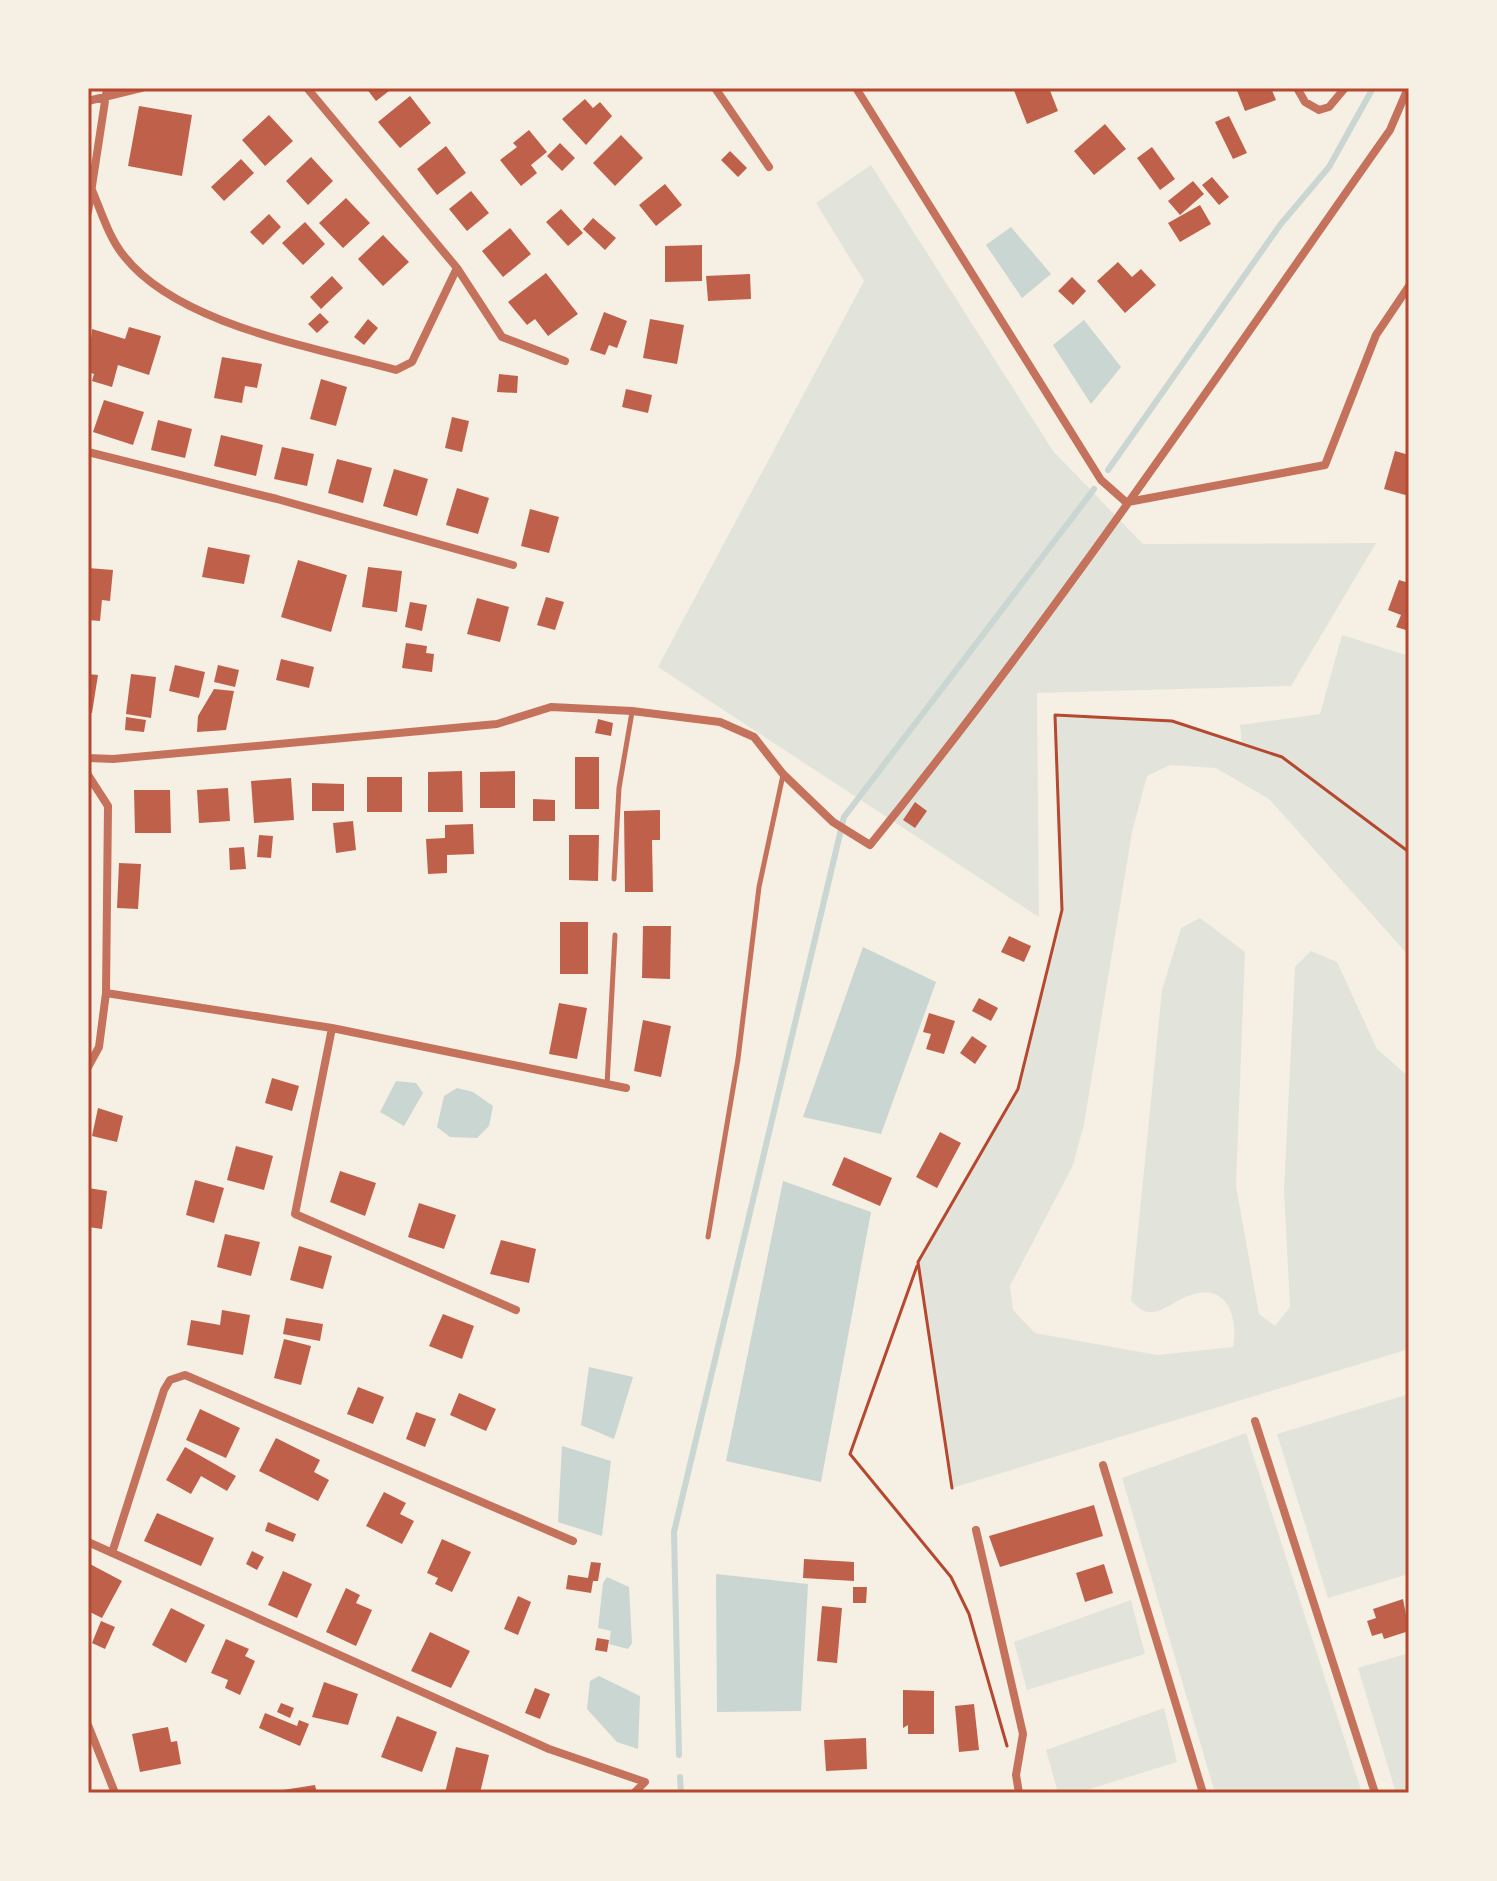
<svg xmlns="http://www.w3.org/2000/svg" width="1497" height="1881" viewBox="0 0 1497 1881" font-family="Roboto,sans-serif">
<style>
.green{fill:#e2e4dc}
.water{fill:#c9d6d2}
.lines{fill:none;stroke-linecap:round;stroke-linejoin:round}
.stream{stroke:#c9d6d2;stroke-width:6}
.building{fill:#bf614a}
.path{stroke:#b5482f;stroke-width:3}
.service{stroke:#c5725c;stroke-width:5}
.minor{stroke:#c5725c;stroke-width:8}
.neatline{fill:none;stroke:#b5482f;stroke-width:3}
</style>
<rect width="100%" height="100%" fill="#f6efe4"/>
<path class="green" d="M871,165L1053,451L1143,544L1376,543L1291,686L1037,693L1039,917L658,667L864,281L816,203Z
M1342,635L1409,656V956L1269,799L1216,768L1170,765L1147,776L1132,832L1084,1124L1073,1165L1010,1286L1013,1310L1035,1333L1157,1355L1233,1347C1239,1317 1226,1280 1188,1296C1177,1300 1164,1311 1153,1312C1144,1314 1138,1307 1131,1301L1162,990L1181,928L1200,918L1245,952L1236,1186L1259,1314L1275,1326L1290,1307L1284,1190L1295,967L1311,951L1337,962L1377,1049L1409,1077V1349L952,1488L918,1262L1018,1089L1062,910L1055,715L1172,721L1242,743L1240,725L1320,714Z
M1409,1394V1574L1328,1598L1277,1434Z
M1246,1433L1362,1793H1215L1122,1478Z
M1131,1600L1145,1654L1027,1690L1014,1642Z
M1409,1653V1793H1396L1358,1668Z
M1164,1708L1177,1762L1077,1793H1058L1046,1750Z"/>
<path class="water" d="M1011,227L1051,274L1022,298L986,245Z
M1084,320L1121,367L1091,404L1053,345Z
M863,947L936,982L881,1134L803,1117Z
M396,1081L416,1083L423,1093L404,1126L380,1112Z
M457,1088L473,1092L493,1106L489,1126L477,1138L450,1137L437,1127L444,1096Z
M783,1181L871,1212L821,1482L726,1461Z
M589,1367L633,1377L614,1439L581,1425Z
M562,1446L611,1461L602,1536L558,1522Z
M716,1574L808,1584L801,1711L717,1712Z
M607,1577L629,1587L632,1643L628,1649L609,1644L611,1631L598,1628L603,1583Z
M599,1676L640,1696L638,1749L617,1742L587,1709L590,1681Z"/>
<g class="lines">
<path class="stream" d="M1108,470L1280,225L1329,167L1373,88
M679,1755L674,1532L844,817L1094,489
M680,1777L681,1793"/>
</g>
<path class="building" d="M366,88H393L376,101Z
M1013,88H1049L1058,111L1027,124Z
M1236,88H1271L1276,100L1245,111Z
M410,96L431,123L400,148L378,122Z
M585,99L593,108L600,102L612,116L586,145L562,119Z
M139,106L192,115L182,176L128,166Z
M269,115L293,141L265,166L242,140Z
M1229,116L1247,153L1233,159L1215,122Z
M1105,124L1126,149L1094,175L1074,151Z
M529,130L547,152L531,165L537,173L521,186L500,160L517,147L513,143Z
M621,135L643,158L615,186L593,163Z
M560,143L575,158L562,171L547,156Z
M446,146L466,173L437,195L417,169Z
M1152,147L1175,179L1160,190L1137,158Z
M730,151L747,168L738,177L721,160Z
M311,157L333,181L308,205L286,181Z
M241,159L254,173L224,201L211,187Z
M1212,177L1229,197L1219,205L1202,185Z
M1193,181L1204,194L1180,215L1168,201Z
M665,184L682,205L656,226L639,205Z
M471,191L489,213L467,231L449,209Z
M346,198L370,223L343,248L319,223Z
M1200,205L1211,224L1180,242L1168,223Z
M561,209L583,233L568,246L546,222Z
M269,214L281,227L263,245L250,232Z
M593,218L616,238L605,250L583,229Z
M305,222L325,244L303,265L282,243Z
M510,228L531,254L503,277L482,251Z
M383,235L409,262L383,286L358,259Z
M702,245V281L665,282V246Z
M1118,262L1132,277L1141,269L1156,285L1125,313L1097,281Z
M546,273L578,314L548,336L535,319L527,325L508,302Z
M750,274L751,299L708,301L706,276Z
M332,276L343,288L321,309L310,297Z
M1072,277L1086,291L1073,305L1058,291Z
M604,312L627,321L617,348L609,345L605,355L590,350Z
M320,313L329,322L317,333L308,324Z
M368,319L378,328L364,345L354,337Z
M650,319L684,325L677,364L643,358Z
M129,327L161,336L149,375L118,365L112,387L92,381L94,374L88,372L92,329L125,339Z
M222,357L262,364L257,388L245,386L242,403L214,398Z
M499,374L518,376L517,393L497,392Z
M321,379L347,387L336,426L310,419Z
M626,389L652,395L648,413L622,407Z
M104,400L144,412L133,445L93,432Z
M452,417L469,421L462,452L445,448Z
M158,420L192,429L185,458L151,450Z
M221,435L263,445L256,476L214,466Z
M282,447L314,454L307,486L274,479Z
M1395,451L1409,455V496L1384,489Z
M337,459L372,468L363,503L328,493Z
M394,469L428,479L417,516L383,506Z
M457,488L489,498L478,534L446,525Z
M530,509L559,517L549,553L521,546Z
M208,547L250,555L244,584L202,577Z
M298,560L347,575L331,632L281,617Z
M368,567L402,571L397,612L362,607Z
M88,568L113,570L110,601L102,600L100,621L88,620Z
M1399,580L1409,583V631L1396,627L1401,615L1388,610Z
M546,597L564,602L555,630L537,625Z
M477,598L509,607L500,642L467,634Z
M410,602L427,605L422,631L405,627Z
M406,643L427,646L426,653L434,654L432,672L402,668Z
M281,659L314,667L309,688L276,680Z
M175,665L205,672L199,698L169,691Z
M218,665L239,670L235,687L214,682Z
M88,674L98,675L92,713H88Z
M131,674L156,677L151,718L126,714Z
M214,689L234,691L226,730L197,732L198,716Z
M126,717L146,720L144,732L125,730Z
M598,719L613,723L611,736L595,733Z
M575,757H599V809H575Z
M462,771L463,812H428V772Z
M515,771V808H480V772Z
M367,777H402V812H367Z
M291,778L294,820L254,823L251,781Z
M312,783L344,784V811H312Z
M228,788L230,821L199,823L197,790Z
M134,790H170L171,833H135Z
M533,799L555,800V821H533Z
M915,802L927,811L915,828L903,820Z
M660,810V840H652L653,892H625L624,811Z
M353,821L356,850L336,853L333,823Z
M473,824L474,854L447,855V873L428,874L426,839L445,838V825Z
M259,835L273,836L271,858L257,857Z
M569,835H599L598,881L569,880Z
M244,847L246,869L230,870L229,848Z
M119,863L141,864L138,909L117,908Z
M560,922H588V974H560Z
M643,926H671L670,979L642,978Z
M1009,936L1031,946L1024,962L1001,952Z
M979,998L998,1008L991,1021L972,1011Z
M559,1003L587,1008L577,1059L549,1054Z
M929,1013L955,1021L944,1054L926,1049L931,1034L923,1032Z
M643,1020L671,1026L661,1077L634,1071Z
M972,1036L987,1046L975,1064L960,1053Z
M272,1078L299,1086L292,1111L265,1103Z
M98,1108L123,1116L117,1142L92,1136Z
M940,1132L961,1143L937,1188L916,1177Z
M236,1146L273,1156L264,1190L227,1180Z
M844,1157L892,1178L880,1206L832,1185Z
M340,1171L376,1183L365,1216L330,1202Z
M195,1180L224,1188L214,1223L186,1215Z
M88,1188L107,1191L102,1229L88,1227Z
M419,1203L456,1215L444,1249L408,1237Z
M225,1234L260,1242L251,1276L217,1267Z
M501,1240L536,1249L529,1283L490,1274Z
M299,1246L332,1256L323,1289L290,1280Z
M222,1310L250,1315L243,1355L187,1345L191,1320L220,1325Z
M443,1314L474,1326L462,1359L429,1346Z
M286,1318L323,1324L320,1341L283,1334Z
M284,1339L311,1346L301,1385L274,1378Z
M358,1387L384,1397L373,1424L347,1414Z
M459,1393L496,1409L486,1431L450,1415Z
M200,1409L240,1428L226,1458L186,1440Z
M416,1412L436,1419L425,1447L406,1439Z
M276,1438L320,1460L314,1472L329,1480L318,1501L259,1471Z
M185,1447L236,1476L227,1491L201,1476L191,1494L166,1480Z
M384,1492L406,1503L400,1514L414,1521L402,1544L366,1526Z
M1094,1505L1103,1536L1000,1567L989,1536Z
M157,1513L214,1538L201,1566L144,1541Z
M268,1522L296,1534L293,1542L265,1531Z
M442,1539L471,1552L452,1592L435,1584L438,1578L427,1573Z
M252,1551L264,1557L257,1570L246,1564Z
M804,1559L854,1562V1581L803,1578Z
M591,1562L601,1563L598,1581H593L591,1593L566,1589L568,1575L588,1578Z
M88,1563L122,1581L102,1618L88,1611Z
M1104,1564L1113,1593L1085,1602L1076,1573Z
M283,1571L312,1584L297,1618L268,1605Z
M853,1587H867L866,1603H853Z
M346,1588L360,1595L356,1603L372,1610L356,1646L326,1632Z
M518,1596L531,1602L518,1635L504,1629Z
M1403,1599L1409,1631L1384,1639L1382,1633L1372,1636L1367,1621L1376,1618L1373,1609Z
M822,1606L842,1608L837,1663L817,1661Z
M171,1608L205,1625L186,1663L152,1645Z
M101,1621L115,1627L105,1649L92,1643Z
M430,1632L470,1651L451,1688L411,1671Z
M597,1638L609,1640L607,1652L595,1650Z
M226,1639L249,1649L245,1656L255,1661L240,1695L225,1688L228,1680L211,1673Z
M324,1682L358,1694L348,1725L312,1717Z
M535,1688L550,1694L540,1719L525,1713Z
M903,1690L934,1691V1734H908V1725L903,1728Z
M281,1703L294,1708L290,1718L277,1712Z
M974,1704L979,1750L959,1752L955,1706Z
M265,1713L297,1726L299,1720L309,1724L300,1746L259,1728Z
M397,1716L437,1732L422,1772L381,1757Z
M168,1727L171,1742L177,1741L181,1764L140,1772L132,1734Z
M866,1738L867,1769L826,1771L824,1740Z
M456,1747L489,1755L480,1793H445Z
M315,1785L317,1793H283V1790Z"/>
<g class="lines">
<path class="path" d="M917,1266L850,1454L951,1577L969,1614L1007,1746
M952,1488L918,1262L1018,1089L1062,910L1055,715L1172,721L1282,757L1409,852"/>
<path class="service" d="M614,879L619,788L632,712
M607,1085L615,935
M708,1237L738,1059L759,887L783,775"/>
<path class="minor" d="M307,88L457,268L502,337L565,361
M715,88L769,167
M856,88L1101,480L1127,503
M1297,88L1305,102L1319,110L1329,107L1345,88
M88,101L141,88
M92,190C101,211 109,238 124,256C178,325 314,347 396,370L412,362L457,268
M88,212L107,88
M88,452L277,499L513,565
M1128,502L1325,465L1376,335L1409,286
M88,758L113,759L497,724L551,707L632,711L720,722L754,737L783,774L833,822L870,845C1056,616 1220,371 1390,130L1408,88
M88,775L108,806L106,993L99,1047L88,1067
M106,993L332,1028L295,1214L516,1310
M332,1028L626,1088
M1255,1421L1375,1793
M1103,1465L1203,1793
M976,1530L1023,1734L1016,1775L1019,1793
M88,1542L549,1749L645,1782L634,1793
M112,1553L164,1390L170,1380L185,1375L573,1541
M88,1725L115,1793"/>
</g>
<rect width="1497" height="1881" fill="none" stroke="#f6efe4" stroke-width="180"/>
<rect x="90" y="90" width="1317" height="1701" class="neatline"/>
</svg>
